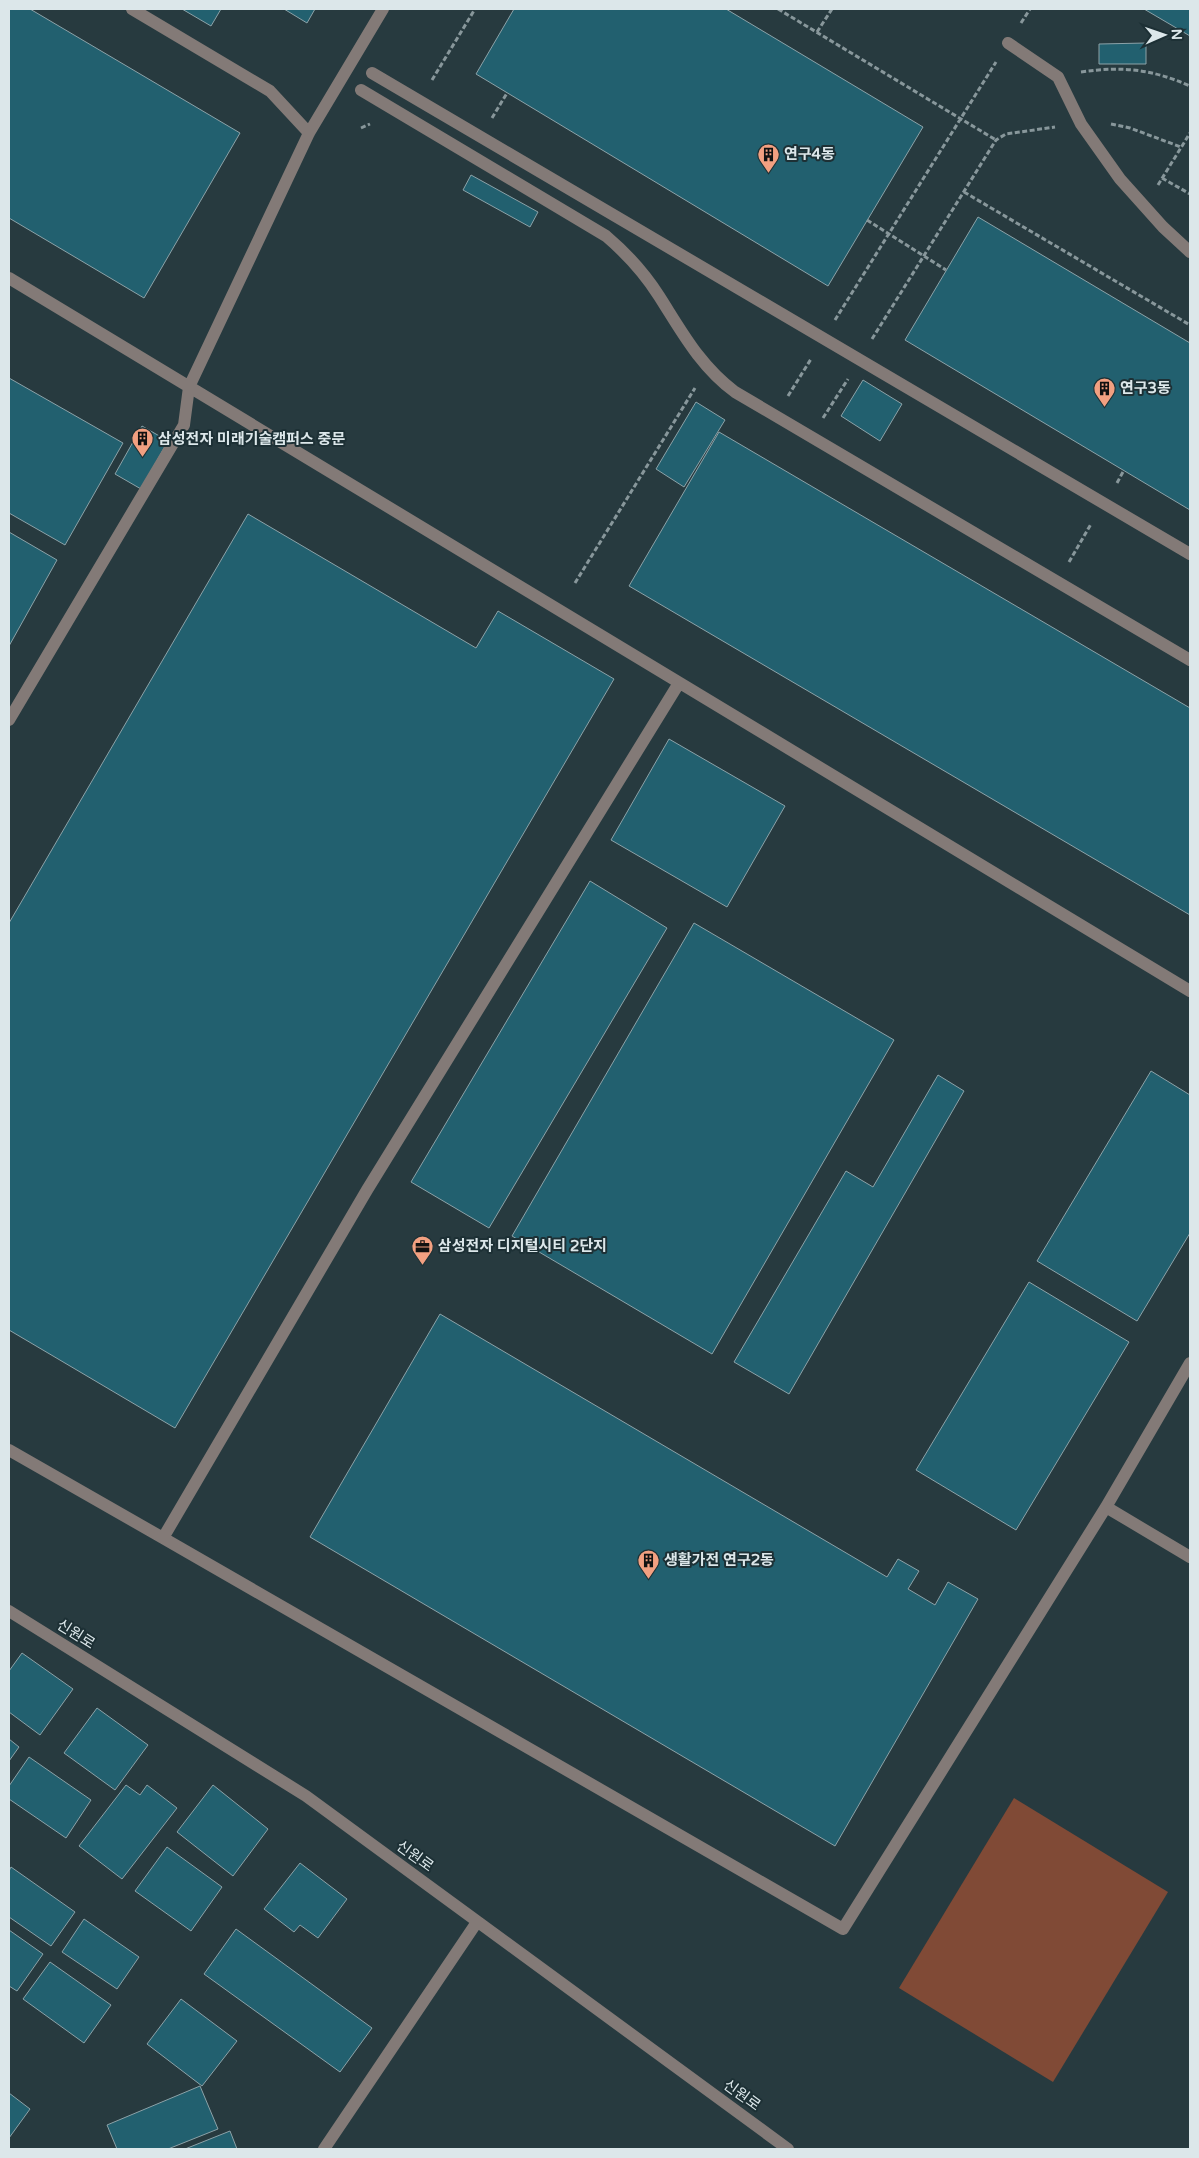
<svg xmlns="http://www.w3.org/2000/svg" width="1199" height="2158" viewBox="0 0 1199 2158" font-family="'Varela Round','Noto Sans KR',sans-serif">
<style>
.green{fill:#804a36}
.building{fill:#22606f;stroke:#8ca2a8}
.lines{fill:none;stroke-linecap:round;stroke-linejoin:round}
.path{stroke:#88979b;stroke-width:3;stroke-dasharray:5 2.5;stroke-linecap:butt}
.minor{stroke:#837a77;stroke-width:12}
.labels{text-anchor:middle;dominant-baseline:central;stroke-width:4;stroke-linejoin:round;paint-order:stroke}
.poi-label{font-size:15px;font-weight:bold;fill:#dce7ea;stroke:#1d3035;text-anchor:start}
.street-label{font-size:15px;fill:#dce7ea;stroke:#1d3035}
</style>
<rect width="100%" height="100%" fill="#273a3f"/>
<path class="green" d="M1014,1798L1168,1892L1053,2082L899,1988Z"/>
<path class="building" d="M9,9H30L240,133L144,298L9,218Z
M182,9H221L211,26Z
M284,9H315L307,23Z
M514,9H726L923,127L828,286L476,74Z
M1144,9H1190V36Z
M1146,43V64H1099V44Z
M471,175L538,212L530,227L463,190Z
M978,217L1190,343V510L905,340Z
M9,378L123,443L65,545L9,513Z
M863,380L902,404L880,441L841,416Z
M696,402L725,420L684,487L656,469Z
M142,426L168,441L141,489L115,474Z
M719,432L1190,708V915L629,586Z
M248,514L476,648L498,611L614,679L175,1428L9,1330V923Z
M9,532L57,560L9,646Z
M669,739L785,806L727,907L611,840Z
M590,881L667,928L489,1228L411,1182Z
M694,923L894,1040L712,1354L512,1236Z
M1151,1071L1190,1095V1233L1137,1321L1037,1261Z
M938,1075L964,1091L789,1394L734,1362L846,1171L873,1187Z
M1029,1282L1129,1342L1016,1530L916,1470Z
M440,1314L887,1577L898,1559L919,1571L908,1589L935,1605L948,1582L978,1599L835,1846L310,1537Z
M22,1653L73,1689L40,1735L9,1712V1671Z
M97,1708L148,1745L115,1790L64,1753Z
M9,1739L19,1747L9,1761Z
M29,1757L91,1800L66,1838L9,1799V1786Z
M126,1785L140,1795L147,1785L177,1808L122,1879L79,1846Z
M213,1785L268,1829L233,1876L177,1832Z
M167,1847L222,1887L191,1931L135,1891Z
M300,1863L347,1899L318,1938L300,1925L294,1932L264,1909Z
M11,1867L75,1912L51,1946L9,1917V1871Z
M84,1919L139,1957L117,1989L62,1952Z
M236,1929L372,2028L340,2072L204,1974Z
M9,1930L43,1954L17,1991L9,1986Z
M50,1962L111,2005L84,2043L23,1999Z
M181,1999L237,2041L202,2086L147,2044Z
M200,2086L218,2129L168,2149H117L107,2125Z
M9,2093L30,2109L9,2138Z
M230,2131L237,2149H185Z"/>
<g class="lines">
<path class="path" d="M778,9L996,140
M1021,23L1030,9
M817,32L832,9
M1081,72C1124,66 1151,69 1190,86
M432,80L475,9
M492,118L507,93
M1111,124L1130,128L1181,147
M361,128L370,124
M1162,178L1190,194
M1158,185L1190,133
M964,192L1190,325
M867,220L946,270
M835,320L996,62
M872,339L996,140L1006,134L1055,127
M788,396L811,359
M823,418L848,379
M1117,483L1124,470
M1069,562L1091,524
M575,583L695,388"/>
<path class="minor" d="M132,9L270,91L309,133
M1008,43L1058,77L1081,124L1120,179L1163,227L1190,252
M372,73L1190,554
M361,90L606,236C626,253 645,274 659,296C682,332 700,366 735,392L1190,660
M9,278L1190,991
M679,683L367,1190L163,1538L843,1929L1106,1507L1190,1363
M9,720L184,425L189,387L309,133L383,9
M9,1450L163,1538
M1106,1507L1190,1557
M9,1611L306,1796L788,2149
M324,2149L477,1922"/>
</g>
<defs>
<symbol id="building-pin" viewBox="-11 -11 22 30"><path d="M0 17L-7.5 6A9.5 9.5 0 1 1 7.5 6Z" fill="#f2a081" stroke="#1d3035"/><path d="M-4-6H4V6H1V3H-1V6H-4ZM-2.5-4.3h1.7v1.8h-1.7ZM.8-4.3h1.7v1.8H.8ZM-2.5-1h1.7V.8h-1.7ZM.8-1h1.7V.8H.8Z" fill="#111"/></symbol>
<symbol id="office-pin" viewBox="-11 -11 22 30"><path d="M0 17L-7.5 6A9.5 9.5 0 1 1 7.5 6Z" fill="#f2a081" stroke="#1d3035"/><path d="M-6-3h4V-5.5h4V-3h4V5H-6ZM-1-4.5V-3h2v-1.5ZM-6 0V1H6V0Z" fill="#111"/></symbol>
</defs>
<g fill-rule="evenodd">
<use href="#building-pin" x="756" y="142" width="25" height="34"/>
<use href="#building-pin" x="1092" y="376" width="25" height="34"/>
<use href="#building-pin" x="130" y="426" width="25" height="34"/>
<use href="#office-pin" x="410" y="1234" width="25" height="34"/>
<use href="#building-pin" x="636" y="1548" width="25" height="34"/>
</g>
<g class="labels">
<g class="poi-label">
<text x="784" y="154">연구4동</text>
<text x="1120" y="388">연구3동</text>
<text x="158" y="439">삼성전자 미래기술캠퍼스 중문</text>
<text x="438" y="1246">삼성전자 디지털시티 2단지</text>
<text x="664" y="1560">생활가전 연구2동</text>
</g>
<g class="street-label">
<text transform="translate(76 1634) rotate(32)">신원로</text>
<text transform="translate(415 1856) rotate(36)">신원로</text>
<text transform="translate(742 2095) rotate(36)">신원로</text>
</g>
</g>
<rect width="1199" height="2158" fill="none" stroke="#dce7ea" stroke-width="20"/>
<g transform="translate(1164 35) rotate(88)" stroke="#1d3035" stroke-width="4" paint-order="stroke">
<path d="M0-4L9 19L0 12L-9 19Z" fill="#dce7ea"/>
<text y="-8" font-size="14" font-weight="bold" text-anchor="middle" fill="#dce7ea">N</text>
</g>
</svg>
